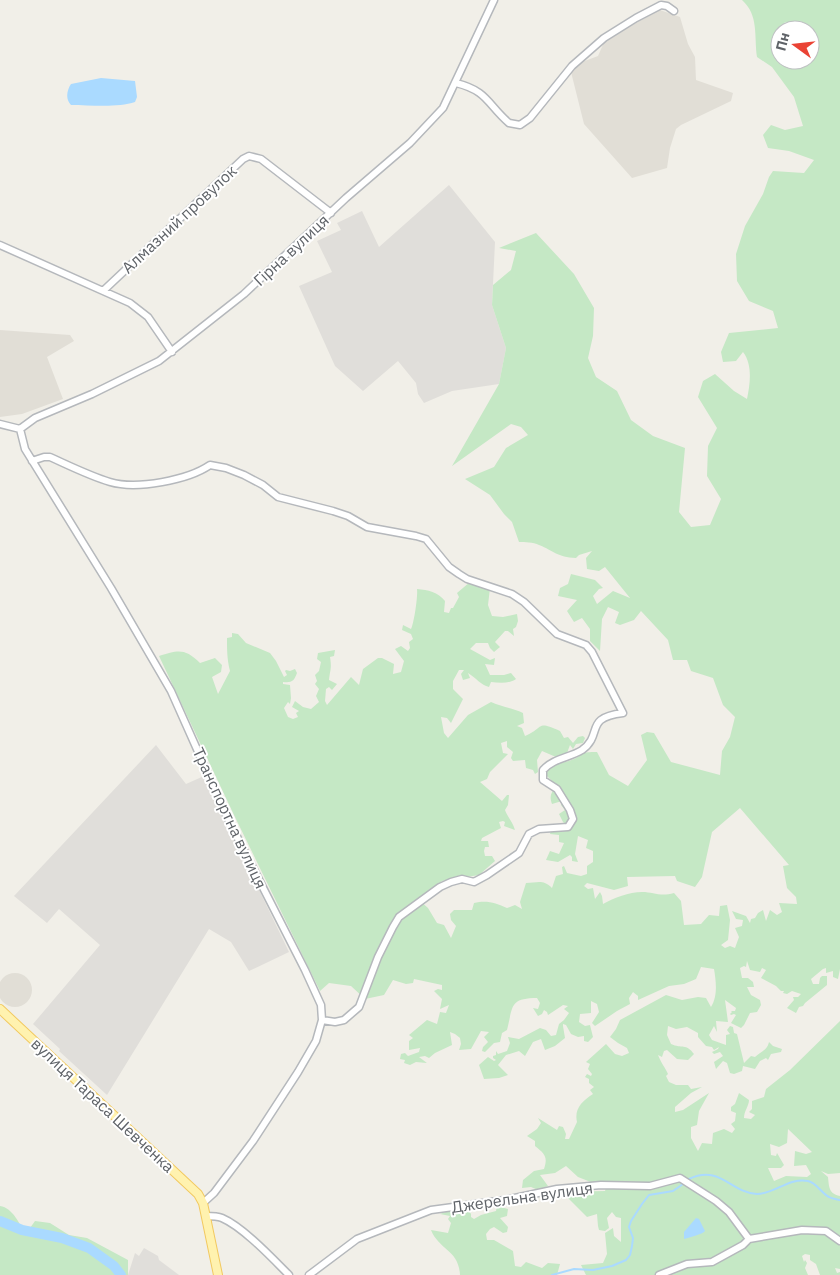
<svg xmlns="http://www.w3.org/2000/svg" width="840" height="1275" viewBox="0 0 840 1275" font-family="'IBM Plex Sans',sans-serif">
<style>
.industrial{fill:#e0deda}
.education{fill:#e1ded6}
.green{fill:#c5e8c5;fill-rule:evenodd}
.water{fill:#aadaff}
.lines{fill:none;stroke-linecap:round;stroke-linejoin:round}
.stream{stroke:#aadaff;stroke-width:2}
.river{stroke:#aadaff;stroke-width:10}
.minor-casing{stroke:#b5b8bc;stroke-width:9}
.major-casing{stroke:#f2c960;stroke-width:10}
.minor{stroke:#fff;stroke-width:6}
.major{stroke:#fff2af;stroke-width:8}
.labels{text-anchor:middle;dominant-baseline:central;stroke-width:4;stroke-linejoin:round;paint-order:stroke}
.street-label{font-size:16px;fill:#5f6368;stroke:#fff}
</style>
<rect width="100%" height="100%" fill="#f1efe8"/>
<path class="industrial" d="M449,185L495,242L492,305L506,348L499,384L452,391L424,403L418,394L416,383L398,361L363,391L335,366L299,286L332,272L317,241L341,230L337,223L362,211L379,247Z
M156,745L186,784L204,776L289,952L249,971L231,942L209,929L107,1095L59,1051L60,1049L33,1024L100,945L59,909L47,923L14,896Z
M144,1248L158,1256L159,1260L179,1275H128L135,1253L139,1256Z"/>
<path class="education" d="M660,10L680,17L688,44L695,57L696,80L733,93L731,101L681,125L676,129L670,148L667,168L632,178L584,124L571,72L582,62L598,56L605,40Z
M0,330L70,335L74,341L47,357L63,399L22,414L0,417Z
M-2 990a17 17 0 1 1 34 0a17 17 0 1 1-34 0Z"/>
<path class="green" d="M742,0H840V969L838,979L833,977V971L826,973V968L823,969L811,979L813,984H819L820,978L822,976H827V985L805,1003L803,1006L799,1007L796,1013L787,1008L794,1000L793,997H798L801,994L792,991L787,994L783,993L784,991H781L776,986L761,978L766,970L762,968L760,972L750,970L747,961L746,967L744,966L740,968L742,978H748L753,982L754,987H747L751,995L760,1000L761,1005L757,1012L750,1013L744,1025L741,1028L731,1023L736,1015L734,1014L731,1015L730,1014L732,1012L731,1011H735L736,1008L725,1000L728,1022L716,1021L717,1032L714,1026L709,1035L712,1040L726,1045V1035L730,1034L727,1030L730,1026L733,1027L734,1033L737,1034L744,1063L751,1056L755,1057C761,1051 767,1051 769,1042L773,1046L782,1049L781,1052L771,1054L768,1060L766,1058L760,1061L755,1069L743,1066L742,1071L734,1074L730,1073L727,1063L723,1061L716,1069L714,1062L723,1056L720,1052L714,1054L712,1052L718,1049L719,1047L714,1050L712,1047L706,1046L698,1037V1033L687,1027L676,1029L668,1026L667,1035L671,1044C682,1049 686,1043 694,1054L688,1060L677,1059L667,1050L664,1051L662,1057L658,1055C661,1063 665,1067 668,1074L666,1076L669,1082L676,1085H688L691,1089L702,1087L691,1093L675,1107V1112L683,1110L709,1093L699,1111L697,1125L691,1127V1138L698,1151L702,1143L712,1144L713,1133L724,1129L732,1133L735,1129L731,1124L735,1121L736,1113L731,1111V1107L735,1104L739,1093L749,1100C749,1106 744,1111 744,1118L751,1119L755,1115L749,1112L752,1109V1101L764,1097L766,1089L790,1070L840,1021V1173L828,1174L821,1171L828,1177C829,1187 829,1194 840,1196V1269L835,1268L837,1273L840,1272V1275H820L816,1264L810,1260V1255L805,1254L802,1256L804,1262L805,1260L807,1263L805,1268L808,1275H564H586L581,1265L603,1263L607,1254L605,1233L613,1228L614,1236L621,1242V1218L616,1217L612,1212L607,1218L609,1228L605,1231L599,1230L598,1226L597,1214L587,1217L562,1192L605,1191L606,1188L578,1177L566,1166L555,1173L540,1175L548,1186L538,1190L531,1187L522,1188L523,1180L534,1171L544,1169C548,1157 545,1154 535,1146V1141L527,1136L537,1129L541,1123L538,1118L557,1130L559,1126L563,1127L566,1134L565,1139H569L577,1122C574,1109 582,1101 593,1094L590,1090L594,1087L589,1083V1079L585,1077L587,1074L591,1076L592,1074L588,1069L590,1064L586,1062L606,1044L615,1054L622,1056L629,1053L627,1048L618,1043L610,1037L616,1029L620,1020L666,995L682,1000L698,997L706,998L711,1007C718,996 716,981 714,969L701,967L696,979L684,984L669,986L638,1000V996L633,992L629,998L630,1004L617,1011L595,1026L592,1023L599,1012L597,1004L591,1001V1013L580,1014L579,1022L585,1026L590,1025L593,1037L588,1042L584,1041V1036L578,1037L571,1034L566,1025L563,1024V1026L565,1038L555,1046L545,1050L541,1039L533,1042L525,1056L519,1051L506,1055L498,1065L508,1075L499,1078L484,1079L479,1065L488,1057L494,1061L496,1060L493,1058V1056L496,1055V1051L498,1054L507,1051L510,1043L508,1037L519,1039L540,1028L546,1030L551,1036L556,1035L559,1024L564,1020L569,1013L564,1009L568,1006L563,1005L548,1015L547,1012L544,1010L542,1014L538,1016L533,1008L538,1009L540,1003L537,998C509,998 513,1007 507,1030L502,1033L500,1042L494,1043L485,1052L482,1051L483,1047L488,1042L484,1037L489,1032L481,1031L471,1049L459,1050L461,1044L460,1038L455,1034L450,1032L452,1045L435,1053L429,1058L425,1056L419,1057L427,1063L416,1062L410,1065L404,1063L405,1060L400,1059L401,1054L405,1053L408,1056L419,1052L420,1048L409,1050V1041L413,1038L409,1035L427,1020L437,1024L440,1012L446,1013L449,1005L440,1009L442,999L434,991L438,989L442,990V985L414,979L413,983L406,984L393,980L384,995L365,999L351,986L329,983L320,991L234,815L159,656C178,650 185,648 200,663L215,658L222,665L221,672L212,677L218,694L230,671C227,659 227,650 227,638L232,637V633L238,634L246,643L270,653L276,661L284,677L287,675L285,671L286,670L290,671L295,669L297,673C294,681 292,683 283,682V684L290,685L291,698L290,704L288,702L284,708L288,717L293,719L298,717L296,713L299,711L292,707L295,701L303,707L311,709L319,702L316,696L319,689L315,684L317,681L315,675L319,671L321,662L317,659L318,653L335,650L334,656L330,657C332,669 330,670 329,680L337,684L332,690L329,687L326,689L325,701L327,705L351,677L359,685L363,669L378,658H382L394,664L393,674L401,672L404,661L395,649L401,646L408,651L410,648L409,642L413,639L411,634L402,630L403,625L411,629C414,623 418,596 417,589C428,590 438,592 445,601L444,612L449,613L451,608H453L459,597L457,593L470,582L490,588L488,605L492,616L503,617L517,614L518,621L516,627L513,629L514,636L508,631H505L495,642L500,647L494,652L490,648L488,643H476L470,649L490,660L495,658L494,665L485,664L490,675H504L511,673L516,679C509,684 499,683 491,682L489,687C481,685 476,678 468,673L470,678L463,680L461,674L464,670H459L453,681V689L463,699L451,723L447,718L441,717L444,733L448,738L468,715L491,702C502,707 512,708 523,713L524,723L517,726L522,728L525,736C545,728 535,720 560,731L564,738L568,737L573,743L578,737L583,736L585,738L583,743L576,744L573,749L570,745L567,753L556,757L542,751L537,760L538,772L535,774L533,770L526,768L525,760L513,761L511,758L513,752L507,747V741L501,743L503,753L508,754L490,772L487,779L480,782L502,801L507,795H509L508,805L505,810C508,818 513,822 515,830L504,826L505,822L503,821L499,822L501,828L482,838L481,841H488L489,847H485L484,851L485,856H492L495,861L479,875L442,881L432,890L419,900L428,908L437,923L444,925L451,938L456,926L451,920L450,914L454,910H472L474,903C487,900 496,903 507,908L515,905L522,909L520,902L526,883C537,883 543,879 552,888L556,876L563,874L562,867L564,866L567,873L581,876L587,874V866L593,862V851L586,848L588,840L578,836L575,854L578,862L572,861V857L570,855L558,862L546,860L550,851L559,854L564,843L559,842V835L550,834L551,831L561,832L570,828L563,822L559,814L565,810L561,805L562,801L552,804C549,796 551,792 557,786L546,775C551,761 562,765 574,759C586,753 580,752 597,752L609,775L628,786L647,760L641,735L647,732L654,733L671,762L720,775L722,751L730,737L735,717L723,705L713,678L691,671L687,660H673L668,640L641,611L634,620L620,625L615,623L619,612L608,607L602,619L600,651L590,641V629L582,618L574,622L567,611L577,600L558,596L560,588L568,584L571,574L595,580L603,588L599,589L593,596L597,604L613,591L630,598L605,567L599,571L587,569L586,558L592,551L579,555L576,558C557,557 554,551 539,545C533,542 525,542 519,542L512,522L504,514L490,495L465,479L494,467L506,448L528,435L521,427L511,424L452,466L499,384L506,348L492,305L493,285L511,270L516,251L499,248L536,233L574,274L594,308L593,336L588,358L596,377L617,391L631,420L653,436L685,448L679,512L691,527L710,525L721,499L707,476L708,446L717,428L698,397L703,381L715,374L734,391L747,399C750,384 753,365 743,352L736,361L723,362L721,352L729,333L778,328L773,311L749,301L737,281L736,254L745,226L763,194L769,177L773,171L804,173L814,160L789,151L768,148L763,135L771,125L785,130L803,126L794,97L772,67L757,57C754,36 759,15 742,0ZM780,30H810V60H780ZM740,808L789,865L783,866L787,888L796,897L797,904L779,903L782,912L777,915L770,910L766,921L763,910L758,913L755,918L751,919L750,923L746,916L732,911L736,919L743,920L742,926L735,928L739,937L735,948L730,946L725,948L721,945L728,940L730,920L727,905L720,906L719,916L709,915L701,924L684,925L681,901L674,893C660,897 654,892 642,892C629,892 614,898 603,904L602,896L600,892L595,899L593,888L588,889L584,886L587,883L614,890L628,886L627,877L675,876L677,881L695,887L702,877L712,832ZM788,1129L812,1152L806,1154L795,1151L794,1166L806,1165L811,1174L807,1177L786,1176L774,1181L768,1168H781L784,1165L777,1153L776,1156L771,1155L770,1144L779,1147L787,1143Z
M0,1206C13,1208 20,1224 25,1235L35,1221L50,1223L69,1235L87,1238L128,1260V1275H0Z
M497,1206L508,1209L507,1216L500,1218L508,1227L507,1232L503,1233L494,1227L490,1229L486,1234L487,1240H494L513,1251L515,1266L521,1267L526,1262L542,1268L548,1263L560,1264L557,1275H460C459,1250 439,1250 431,1230L448,1233L451,1223L448,1219L450,1216L440,1214C449,1211 466,1204 471,1214V1217L474,1219L481,1215L496,1211Z"/>
<path class="water" d="M101,78L135,81L137,97L135,102C118,108 90,105 71,105C65,99 67,90 71,84Z
M696,1218L699,1219L705,1231C703,1234 688,1238 684,1239V1232Z"/>
<g class="lines">
<path class="stream" d="M689,1179C720,1164 731,1193 757,1194C775,1194 789,1177 808,1181C817,1183 821,1193 829,1197C832,1199 837,1199 840,1200
M552,1275L574,1269L593,1270L612,1266L626,1260L630,1255L632,1246L633,1238L629,1227L631,1221L642,1204L649,1195L673,1191L683,1184"/>
<path class="river" d="M0,1221L22,1230L62,1238L89,1248L114,1266L121,1275"/>
<defs>
<path id="minor" d="M456,83C488,91 487,104 509,123L520,125L530,118L572,66L604,38L636,18L661,5L667,6L674,11
M0,245L130,303L148,317L172,352
M103,291L243,159L249,156L261,159L331,213
M0,424L20,429
M20,429L25,449L111,588L171,691L229,821L305,970L321,1005L322,1020L316,1041L298,1072L253,1141L214,1193L203,1203
M20,429L35,418L92,394L159,361L244,294L346,198L410,143L443,108L494,0
M32,461L44,457H50C70,466 90,476 110,482C137,490 188,480 210,465L226,468L244,475L263,485L278,497L333,511L348,516L367,527L416,536L426,539L449,567L459,574L467,579L512,594L524,602L557,634L586,645L592,652L623,713C583,718 604,734 582,750C569,758 554,758 543,770V780L557,789L570,810L573,819L568,827L539,829L529,834L519,853L487,875L474,882L462,879L451,882L440,887L399,917L393,927L378,957L359,1007L344,1020L335,1022L322,1020
M206,1216C212,1216 217,1216 222,1218C243,1227 272,1258 289,1275
M749,1239L802,1230L826,1231L840,1241
M309,1275L357,1239L431,1210L505,1200L557,1189L601,1185L650,1186L680,1178L716,1201L729,1212L749,1239L743,1245L712,1262L687,1264L659,1275"/>
<path id="major" d="M0,1009L198,1194L203,1203L218,1275"/>
</defs>
<use href="#minor" class="minor-casing"/>
<use href="#major" class="major-casing"/>
<use href="#minor" class="minor"/>
<use href="#major" class="major"/>
</g>
<g class="labels">
<g class="street-label">
<text transform="translate(179 219) rotate(-43)">Алмазний провулок</text>
<text transform="translate(291 250) rotate(-43)">Гірна вулиця</text>
<text transform="translate(230 818) rotate(65)">Транспортна вулиця</text>
<text transform="translate(103 1105) rotate(43)">вулиця Тараса Шевченка</text>
<text transform="translate(522 1197) rotate(-8)">Джерельна вулиця</text>
</g>
</g>
<g transform="translate(795 45) rotate(285)"><circle r="24" fill="#ffffff" stroke="#bfc1c3"/>
<path d="M0-4L9 19L0 12L-9 19Z" fill="#ea4335"/>
<text y="-8" font-size="14" font-weight="bold" text-anchor="middle" fill="#5f6368">Пн</text>
</g>
</svg>
